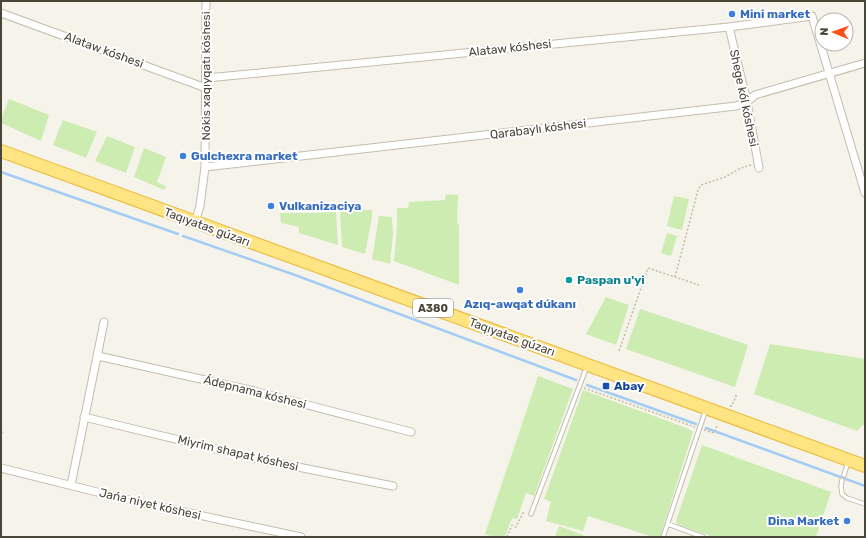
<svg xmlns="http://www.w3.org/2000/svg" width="866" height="538" viewBox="0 0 866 538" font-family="Rubik,sans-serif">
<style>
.green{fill:#ccecb1}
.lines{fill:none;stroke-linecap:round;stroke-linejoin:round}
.stream{stroke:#a4cdf5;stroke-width:2.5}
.service-casing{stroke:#c3bdac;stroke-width:5.5}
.minor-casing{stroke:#c3bdac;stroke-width:9}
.trunk-casing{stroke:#e8b632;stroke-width:14}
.path{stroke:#c5bb9c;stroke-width:1.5;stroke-dasharray:2 2;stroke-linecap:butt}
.service{stroke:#fff;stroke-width:3.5}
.minor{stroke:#fff;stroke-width:7}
.trunk{stroke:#ffe484;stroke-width:12}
.shop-dot{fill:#3f7fe0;stroke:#fff;stroke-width:1.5}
.culture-dot{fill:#0f9aa8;stroke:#fff;stroke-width:1.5}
.transit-dot{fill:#1a4fb4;stroke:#fff;stroke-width:1.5}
.labels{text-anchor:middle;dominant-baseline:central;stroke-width:4;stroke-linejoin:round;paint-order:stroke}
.shield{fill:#fff;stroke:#817d73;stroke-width:1}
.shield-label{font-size:11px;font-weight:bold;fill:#4b4537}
.shop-label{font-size:12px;font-weight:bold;fill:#366cbe;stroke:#fff;text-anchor:start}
.street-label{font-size:12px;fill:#4b4537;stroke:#fff}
.culture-label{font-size:12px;font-weight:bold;fill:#0d838f;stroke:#fff;text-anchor:start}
.transit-label{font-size:12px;font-weight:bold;fill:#164399;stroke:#fff;text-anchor:start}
</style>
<rect width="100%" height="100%" fill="#f6f4ea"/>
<path class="green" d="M9,99L49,115L41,141L1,123V119Z
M63,120L97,132L86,158L53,145Z
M107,136L135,147L126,173L95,161Z
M144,148L166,157L157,182L166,186L164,190L134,177Z
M446,194L458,195L457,223L459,225V285L394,261L397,226V208H408L409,202L445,200Z
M674,196L689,199L682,230L667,226Z
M372,210V217L365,254L342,247L340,211Z
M336,212L338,245L299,233V227L281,223L280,213H317Z
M379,216L392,217L393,235L390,264L372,259Z
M667,233L677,236L671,256L661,253Z
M606,297L629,305L616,345L586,334Z
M640,309L748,345L735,387L626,349Z
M770,344L865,359V420L864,424L857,431L754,394Z
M538,376L573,389L534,496L526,493L517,519L512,518L505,537H494L485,534Z
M583,390L689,429L693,432L660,537H653L588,516L583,531L546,521L551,502L544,499Z
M702,445L831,492L816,537H713L678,525L676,521Z
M559,526L588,537H555Z"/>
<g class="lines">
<path class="stream" d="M1,172L178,234
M183,236L295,275L576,380
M587,385L696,424
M706,428L865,486"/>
<defs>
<path id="service" d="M844,475L848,462
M842,480L841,486L842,494L847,498L865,504
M531,514L587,366
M668,524L703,537
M663,537L706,409"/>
<path id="minor" d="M1,13L206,88
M729,27L747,102L759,168
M207,78L729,27L812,16L865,193
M205,167L736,106L747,102L755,95L865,63
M195,222L200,206L205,167L206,1
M98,356L254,391L411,432
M84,417L258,459L393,486
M1,468L129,500L301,537
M71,485L104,322"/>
<path id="trunk" d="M1,151L865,466"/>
</defs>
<use href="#service" class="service-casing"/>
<use href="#minor" class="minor-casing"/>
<use href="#trunk" class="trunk-casing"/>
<path class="path" d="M675,277L698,190L701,185L725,177L741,168L751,165
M619,351L648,268L699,285
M584,388L695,427
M730,406H732L737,393
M704,430L714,433L717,426
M1,432L5,433
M507,537L512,525L516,527L523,513H526"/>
<use href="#service" class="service"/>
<use href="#minor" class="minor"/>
<use href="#trunk" class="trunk"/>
</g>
<g class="shop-dot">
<circle cx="732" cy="14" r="4"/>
<circle cx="183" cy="156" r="4"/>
<circle cx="271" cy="206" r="4"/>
<circle cx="520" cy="290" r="4"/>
<circle cx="847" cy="521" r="4"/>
</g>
<circle class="culture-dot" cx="569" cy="280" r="4"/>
<rect class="transit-dot" x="602" y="382" width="8" height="8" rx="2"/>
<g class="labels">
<rect class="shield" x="413" y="299" width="40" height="18" rx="3"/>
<g class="shield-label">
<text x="433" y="308">A380</text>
</g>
<g class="shop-label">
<text x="740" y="14">Mini market</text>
<text x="191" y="156">Gulchexra market</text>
<text x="279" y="206">Vulkanizaciya</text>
<text x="520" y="304" text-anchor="middle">Azıq-awqat dúkanı</text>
<text x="839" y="521" text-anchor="end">Dina Market</text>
</g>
<g class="street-label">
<text transform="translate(510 48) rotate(-6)">Alataw kóshesi</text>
<text transform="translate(104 50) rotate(20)">Alataw kóshesi</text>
<text transform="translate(206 76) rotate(-90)">Nókis xaqıyqatı kóshesi</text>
<text transform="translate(744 98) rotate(78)">Shege kól kóshesi</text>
<text transform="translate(538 129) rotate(-7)">Qarabaylı kóshesi</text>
<text transform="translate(207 227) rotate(20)">Taqıyatas gúzarı</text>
<text transform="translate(512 337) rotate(20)">Taqıyatas gúzarı</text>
<text transform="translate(255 392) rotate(14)">Ádepnama kóshesi</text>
<text transform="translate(238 453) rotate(13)">Miyrim shapat kóshesi</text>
<text transform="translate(150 504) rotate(13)">Jańa niyet kóshesi</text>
</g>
<g class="culture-label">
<text x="577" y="280">Paspan u'yi</text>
</g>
<g class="transit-label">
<text x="614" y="386">Abay</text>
</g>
</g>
<rect width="866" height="538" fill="none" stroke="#4b4537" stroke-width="4"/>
<g transform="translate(834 32) rotate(272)"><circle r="19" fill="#ffffff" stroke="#b7b5af"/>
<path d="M0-3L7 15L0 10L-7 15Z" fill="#ff5119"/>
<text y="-6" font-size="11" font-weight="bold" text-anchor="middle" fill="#4b4537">N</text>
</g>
</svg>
